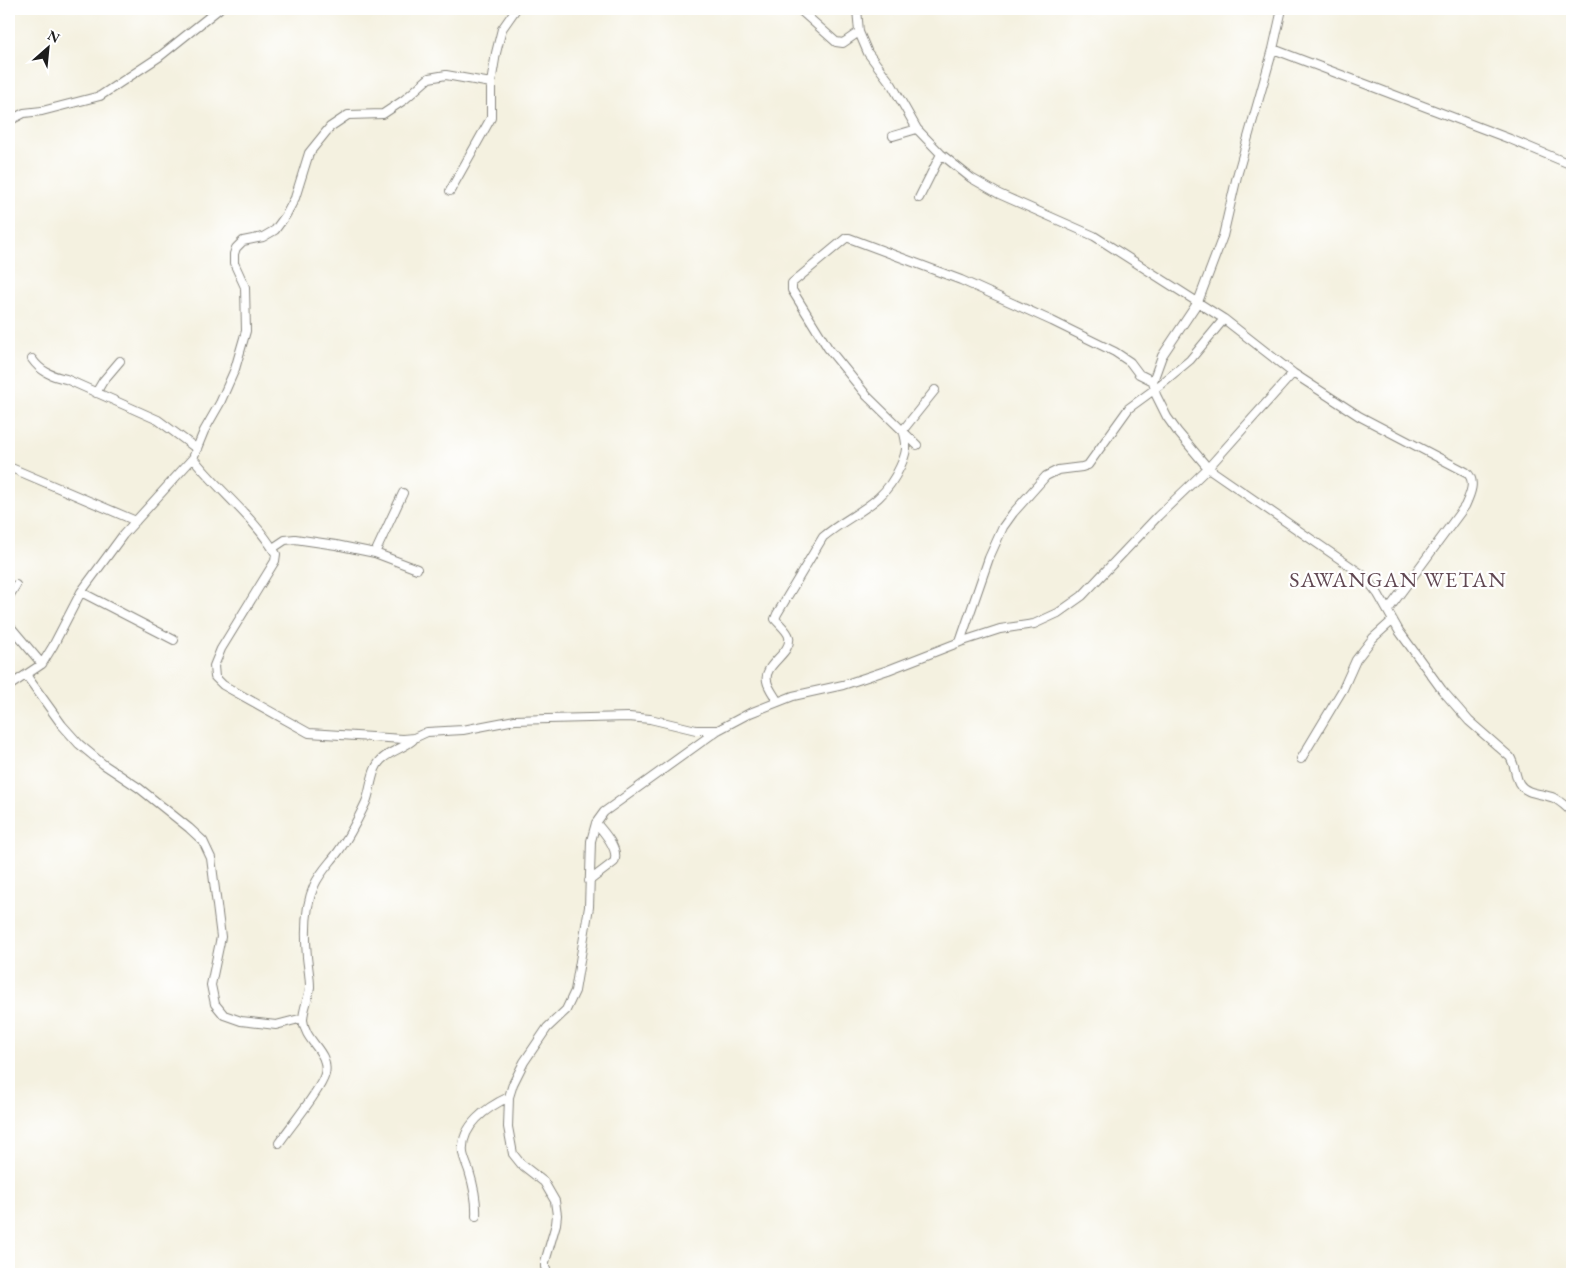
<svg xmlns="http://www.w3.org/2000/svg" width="1581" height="1283" viewBox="0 0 1581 1283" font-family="'EB Garamond',serif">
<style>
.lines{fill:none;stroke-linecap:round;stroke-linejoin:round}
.minor-casing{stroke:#88867e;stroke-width:10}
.minor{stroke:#fff;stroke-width:8}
.labels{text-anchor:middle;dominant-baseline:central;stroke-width:4.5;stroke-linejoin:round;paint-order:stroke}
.quarter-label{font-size:22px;letter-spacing:1px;fill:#614852;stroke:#fff}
</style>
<rect width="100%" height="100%" fill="#fff"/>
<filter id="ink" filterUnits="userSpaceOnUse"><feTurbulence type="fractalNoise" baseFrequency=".02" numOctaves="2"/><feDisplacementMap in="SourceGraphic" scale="10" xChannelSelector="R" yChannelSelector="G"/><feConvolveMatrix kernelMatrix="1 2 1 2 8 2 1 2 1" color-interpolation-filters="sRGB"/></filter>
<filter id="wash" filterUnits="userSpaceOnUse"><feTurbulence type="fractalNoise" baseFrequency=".0096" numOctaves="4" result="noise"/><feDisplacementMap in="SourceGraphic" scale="20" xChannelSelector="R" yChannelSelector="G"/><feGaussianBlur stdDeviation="1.12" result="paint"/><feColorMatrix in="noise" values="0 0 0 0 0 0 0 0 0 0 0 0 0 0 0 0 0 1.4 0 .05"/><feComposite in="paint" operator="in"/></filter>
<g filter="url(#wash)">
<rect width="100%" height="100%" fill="#f4f1e0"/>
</g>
<g filter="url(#ink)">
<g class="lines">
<defs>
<path id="minor" d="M799,9L836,42L843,43L859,32
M1282,9L1273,49L1237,176L1223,236L1198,302L1162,356L1153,381L1156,395L1167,417L1177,431L1208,468L1363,575L1378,594L1399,631L1442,690L1469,721L1510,757C1515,765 1515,775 1519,783C1526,795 1543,793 1554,798C1561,802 1567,807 1572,813
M1273,49L1510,139L1572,165
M9,121L24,113L42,111L100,96L159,57L219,9
M893,136L917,129
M450,191L491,118V83L496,53L502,29L516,9
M919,198L941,154
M32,359C41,372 52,376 66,379L158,420L197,449
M1293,373L1359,416L1466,472C1477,480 1470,495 1465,506L1388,610
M96,393L103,381L120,361
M917,445L867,396L828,348L792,290V283L846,238H849L961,280L1052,321L1115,352L1130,362L1139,374L1153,381
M193,458L204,431L220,403L235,369L246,331L245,287L234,263V254L236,248L243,241L263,237L275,230L286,215L295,198L309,153L330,127L348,115L383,114L404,100L429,78L446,75L491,83
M9,467L136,521
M273,548L285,540L295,539L336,545L375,553L403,493
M375,553L417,569
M81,592L174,640
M9,596L16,585
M9,625L42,664
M960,642L989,558L1003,527L1013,513L1046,476L1058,470L1082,467L1088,465L1129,408L1155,389L1190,360L1224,319
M26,675L62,725L79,744L103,764L139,788L189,828L203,841L211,858L221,937L211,985L215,1004L224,1015L241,1021L276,1025L303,1018
M9,686L42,664L53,646L81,592L123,535L193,458C219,491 254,517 276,554L275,561L221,649L214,666L215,677L223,685L309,733L403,739L414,738L427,732L463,730L515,720L548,719L629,717L650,719L696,730H718
M778,702C775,696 768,688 767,681C763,664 792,654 789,637C788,631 779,624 775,619L777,614L823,537C854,511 882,507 900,467C907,452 908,446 903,430L935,390
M1301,759L1343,689L1356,660L1373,638L1393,620
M589,881L614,862C620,850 604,832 596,823
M279,1143C289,1128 321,1090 325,1074C330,1051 305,1043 303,1020C303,1009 309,998 310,987C310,977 308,967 307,957C305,935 305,906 314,886C320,872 330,863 338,852C349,837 358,819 366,802C371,790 371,770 381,760C390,751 404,748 413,740
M476,1216C477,1200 474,1187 469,1171C467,1165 464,1159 463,1153C460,1126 487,1107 509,1097
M548,1274L545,1267V1262L556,1224L557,1215L555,1201L544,1182L521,1164L513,1154L508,1127L509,1097L513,1084L524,1062L547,1028L566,1010L575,991L589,907L591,841L596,823L604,812L718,730L750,713L793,696L843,685L888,670L960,642L1000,629L1034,624L1058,613L1082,596L1158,516L1208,468L1293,373L1224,319L1094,236L999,194L971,178L941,154L917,129L892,85L868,53L859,32L857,9"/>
</defs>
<use href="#minor" class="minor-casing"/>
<use href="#minor" class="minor"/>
</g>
</g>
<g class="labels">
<g class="quarter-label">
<text x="1398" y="579">SAWANGAN WETAN</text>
</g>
</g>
<rect width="1581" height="1283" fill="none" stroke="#fff" stroke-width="30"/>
<g transform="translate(48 48) rotate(27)" stroke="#ffffff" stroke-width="4" paint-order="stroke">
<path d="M0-4L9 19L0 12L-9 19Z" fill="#1c1c1c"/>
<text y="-8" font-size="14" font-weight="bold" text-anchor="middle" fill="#1c1c1c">N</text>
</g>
</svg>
